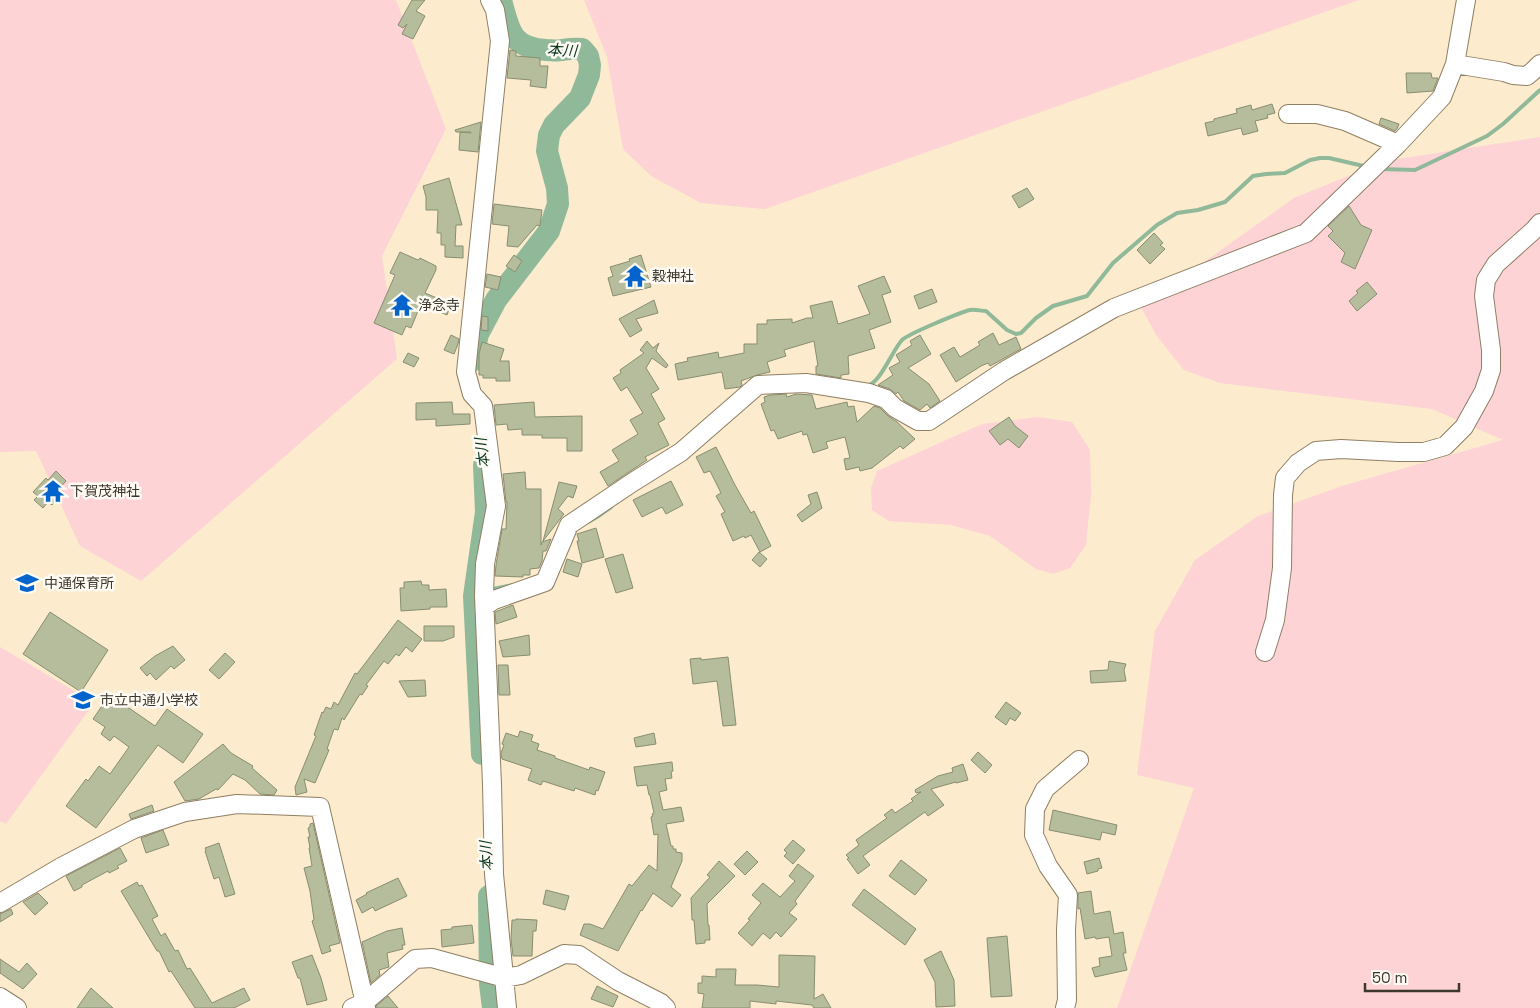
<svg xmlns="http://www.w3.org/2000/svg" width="1540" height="1008" viewBox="0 0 1540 1008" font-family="'Space Grotesk','Noto Sans JP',sans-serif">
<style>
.green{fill:#fdd3d6}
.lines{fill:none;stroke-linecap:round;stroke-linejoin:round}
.stream{stroke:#90b99a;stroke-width:4}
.river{stroke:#90b99a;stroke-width:22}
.building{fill:#b6bd9d;stroke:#888e70}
.minor-casing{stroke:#8f7f64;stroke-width:20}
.minor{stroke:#fff;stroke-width:18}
.labels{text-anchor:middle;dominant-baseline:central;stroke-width:5;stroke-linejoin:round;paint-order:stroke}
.poi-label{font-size:14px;fill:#3e372b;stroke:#fefaf4;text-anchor:start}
.water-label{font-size:15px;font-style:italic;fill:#003417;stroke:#fefaf4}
</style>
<rect width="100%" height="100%" fill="#fcebcd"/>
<path class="green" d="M0,0H396L446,129L382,256L397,359L141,581L80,546L36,451L0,452Z
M584,0H1359L765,209L701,203L651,176L623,149L607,57Z
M1540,137V1008H1117L1194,788L1137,775L1155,631L1195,560L1258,516L1342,486L1503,440L1432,409L1220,383L1184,370L1156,335L1141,307L1294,198L1385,161Z
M1038,417L1072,422L1090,450L1091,494L1086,545L1070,568L1053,574L1036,569L990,536L951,525L889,521L872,510L871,488L877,471L982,424Z
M0,647L76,692V696L91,707L6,824L0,821Z"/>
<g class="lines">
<path class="stream" d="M1380,169L1415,170L1487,136L1503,124L1540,90
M867,386C881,382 892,351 902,340C908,334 961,312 970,310C975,309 981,311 986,311L1007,330L1016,334L1021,333L1036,318L1053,306L1087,296L1113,263L1157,225L1177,213L1198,210L1225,202L1253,176L1266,174L1285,173L1310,160L1320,158H1329L1368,167
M588,522L597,517L611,507
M488,590L513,585"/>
<path class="river" d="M472,361L478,334L496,300L549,231L558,204L557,188L547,151L549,135L554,125L580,98L589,75L590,65L588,56L582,49C574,48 569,49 562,50C557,51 551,50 546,50C511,48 509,30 501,0
M482,754L474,596L486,512L484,465
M489,896L490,984L493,1008"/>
</g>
<path class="building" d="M412,0H425L416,11L425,16L413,39L402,34L407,24L403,28L398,25Z
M510,50L516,51V56L540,58V66H548L546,88L530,86L531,80L507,78Z
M1406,73H1431L1432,78H1438L1433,91L1407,93Z
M1272,104L1275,113L1267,115L1268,118L1255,121L1258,131L1243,135L1241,128L1208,136L1205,123L1214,121V119L1237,113L1236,109L1251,105L1252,110Z
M1381,118L1399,124L1397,129L1395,131L1379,124Z
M481,122L478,152L459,150L460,132L471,133V132H456L455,130Z
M449,178L462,225H456L455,246H463V258L445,257V245H441V233H437L438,210H426V197L423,186Z
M1027,188L1034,199L1019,208L1012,196Z
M494,204L542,210L540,226L537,225L518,247L507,246L509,226L492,224Z
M1349,206L1361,225L1372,230L1355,269L1341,262L1345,253L1328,236L1333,231L1328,226Z
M1154,233L1163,243L1160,245L1165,249L1150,264L1137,250Z
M400,252L418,260L420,258L436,266V270L425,293L451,304L447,315L421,304L411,328L406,326L402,335L374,323L395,275L390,273Z
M514,255L522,261L515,272L506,266Z
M641,255L651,287L613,296L608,278L613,276L610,267L630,261L629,259Z
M487,274L501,277L498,290L485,287Z
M884,276L891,292L882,295L891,322L869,330L875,348L848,356L849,374L841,375V378L816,374V366H818L814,341L784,350L786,356L767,362L770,372L757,375L741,381L742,385L740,387L725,389L722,372L678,380L675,364L688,361L687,358L718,352L719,358L744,353V344H757V324H767V320L792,319V323L807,318H813L810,306L832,301L838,324L870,314L858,286Z
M1367,282L1377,294L1357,311L1349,301L1358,293L1356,291Z
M932,289L937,302L919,309L914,296Z
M654,300L658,313L636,319L642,330L630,337L619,319Z
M482,316L488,317V331L481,330Z
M993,333L999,345L1016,337L1021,349L990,366L988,363L981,366L956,382L940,355L954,347L960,357L980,345L978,342Z
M451,335L459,339L458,344L454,354L444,350Z
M920,335L931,354L908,368L929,384L940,401L930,408L927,404L920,410L904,401L898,392L896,394L890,389L878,385L893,375L889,368L900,362L896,355L912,345L910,341Z
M647,341L653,348L659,343L656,351L668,365L666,368L652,358L646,368L659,389L651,394L665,419L658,423L669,445L645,457L647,460L608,486L600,472L619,461L612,450L638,434L630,420L643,413L627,387L621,391L613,378L621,373L620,370L644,353L640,350Z
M482,342L504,349L500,361H509L510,381H496V378H483V375H479V354Z
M408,353L419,358L414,367L403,362Z
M786,394L787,397L796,394L812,395L816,409L847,402L848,407L854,406L857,422L874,406L880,408L888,416L897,422L915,439L903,449L900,446L872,468L860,471L859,467L846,470L844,459L850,458L845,437L826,442L828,448L813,453L807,434L803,435L802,431L778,439L774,430L771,431L761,404L765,402L764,397L770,395Z
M452,402L453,414H470V424L436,426V419L416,420V403Z
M534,402L535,417L582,416V451H567V438H542V435H522V429L508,430L507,424L496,425L494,405Z
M1009,417L1015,426L1028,436L1019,448L1008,439L1000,445L989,431Z
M716,447L735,485L751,513L754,511L771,546L760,552L751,535L745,538L744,536L733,541L721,514L725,512L716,496L721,493L710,471L704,473L696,457Z
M56,471L66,481L57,491L61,494L52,505L48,502L43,508L34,500L38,496L33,492L46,478L48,480Z
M525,472L526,489H541V545L542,542L551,539L546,551H543L542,561L539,568L530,569V575H523V577L495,576L496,565L502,529H506L507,502H506L503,474Z
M671,481L683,505L666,514L662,507L642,517L633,500Z
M559,482L577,486L573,498L568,496L558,509L564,514L543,541Z
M817,492L822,508L802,522L797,515L811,504L808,495Z
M596,528L604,557L582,563L577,541H579L577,534Z
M759,552L767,559L760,567L752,560Z
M623,554L633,588L616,593L605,559Z
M567,559L582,564L578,577L563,572Z
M421,581L422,585H429V590L446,589L447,607H430V609L401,611L400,588H404V582Z
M513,605L517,617L496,624L495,612Z
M50,612L108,650L81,692L23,654Z
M398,620L422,639L412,652L406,647L399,656L396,654L388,664L384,661L366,685L368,686L362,695L360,694L344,720L342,718L338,730L334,729L327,749L329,750L315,783L304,779L307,792L296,795L295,787L316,736L314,735L322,712L323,713L326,707L331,709L334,702L338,705L355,673L357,674Z
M424,626H454V637L443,641H424Z
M529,635L530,655L503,657L499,641Z
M173,646L185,660L174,669L171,666L156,680L150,673L147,676L140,668L155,656Z
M225,653L235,662L219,679L209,670Z
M728,657L736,725L723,726L717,681L693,684L690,659L701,658V660Z
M1109,661L1126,664L1124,670L1126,681L1091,683L1090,671L1108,670Z
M498,665H508L510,695H499Z
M425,680L426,696L408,697L399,681Z
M113,697L155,726L167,709L203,734L183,763L158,745L96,828L66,806L86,779L88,781L99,766L110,774L129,747L114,736L110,741L101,734L105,727L93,719L106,700L110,702Z
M1006,702L1021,713L1015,721L1010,718L1006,725L995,717Z
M520,731L533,735L531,741L539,744L537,750L555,756V758L589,770L590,767L605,772L598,791L596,790L595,795L575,788L574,791L543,781L541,785L528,780L532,769L502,759L501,753L504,745L502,744L506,733L518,737Z
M654,733L656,744L636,747L634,738Z
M223,744L231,753L253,766L252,768L277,790L274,795L260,794L245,780L233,774L218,790L216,789L199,799L185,801L174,782Z
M978,752L992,765L985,773L971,760Z
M672,762L673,771L671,772L672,778L665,779L667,790L659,792L663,810L681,807L684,821L666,824L671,846H673V849H676V852L682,853V861L671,887L681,895L672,907L653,893L642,911L641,910L618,951L580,935L584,924H590L603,929L629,884L632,886L649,865L657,871L658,834L654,835L651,817L653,816L652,814L654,813L650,795H649L647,785L637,786L634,767Z
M963,764L968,780L956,783V782L931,789L944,805L928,816L925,812L863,856L870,865L858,874L847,859L849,858L846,855L859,845L856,840L887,818L884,815L892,809L895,813L913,801L911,799L921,792L916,793L915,790L938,776L953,772L952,768Z
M152,805L154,811L131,819L129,814Z
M1053,810L1117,825L1115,835L1102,832L1100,840L1049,830Z
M313,823L340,943L329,946L331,951L322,954L312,921L314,920L310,891L304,868L312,866L309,848H310L308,837H310L308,828L310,827V824Z
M163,830L169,845L146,853L141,838Z
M793,840L805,850L793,864L784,856L787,853L784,850Z
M219,843L235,894L225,897L219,877L214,879L205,851L206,850L205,848Z
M120,848L127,861L117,866L119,868L109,873L108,871L82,885V887L74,891L66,876Z
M747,851L758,862L745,875L734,864Z
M1099,858L1102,868L1098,869V871L1087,874L1084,862Z
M901,860L927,880L915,895L889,876Z
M719,861L735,876L707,904L708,925H709L710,940H705V943L696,944L694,920H692L691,898L710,877L707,875Z
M798,864L814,876L795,901L797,904L789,913L797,919L781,937L776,932L770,939L763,933L752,946L738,933L750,920L748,919L761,903L752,895L763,883L780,897L795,881L789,876Z
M398,878L407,896L375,911L373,907L362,913L356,900L367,894L366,893Z
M137,882L139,886L142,885L158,916L152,919L161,936L165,933L175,951L178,950L187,969L190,968L212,1003L244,988L250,1000L234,1008H195L171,971L169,972L159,951H157L121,891Z
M864,889L916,929L905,945L852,905Z
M546,890L569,896L565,910L543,904Z
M1091,891L1094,914L1110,911L1114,934L1123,932L1126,953H1123L1127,970L1095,977L1092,968L1100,966L1099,958L1112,956L1109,937L1096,939L1095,937L1085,939L1080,908L1078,909V893Z
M38,893L48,903L35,915L23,902Z
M11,909L13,914L0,922V914Z
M516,919L537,920L536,931H533L532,956H513L511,939L512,920H516Z
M472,925L474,943L442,947L441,930L452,929V927Z
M402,928L405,945H402L403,949L387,953L389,967L379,970L380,975L371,983L362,942L387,931Z
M1007,936L1012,996L991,997L987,938Z
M941,951L954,980L955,1006L936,1007L935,982L924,960Z
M312,955L321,978L327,1000L307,1005L300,978H298L292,962Z
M779,955L815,956L814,999L823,994L831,1008H814L812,1005L776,1001V1004L750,1001V1008H702L704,994L698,993V983H702V976L716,977V969H736L735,985H757L779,987Z
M0,959L19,972L27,963L37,974L23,989L0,973Z
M597,986L618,996L613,1007L591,999Z
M91,988L113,1008H77Z
M388,996L398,1008H376V1006Z"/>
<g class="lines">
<defs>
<path id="minor" d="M490,0L495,10L500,41L466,372L472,394L483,406L496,506L485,564L484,596L492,784L494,874L507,1008
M1455,64L1504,72L1513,75L1527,76L1534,70L1540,64
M1288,114H1317L1345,121L1398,144
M485,606L494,600L545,582L569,525L633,482L681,452L758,385L806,383L869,393L886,399L895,408L918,421H929L1004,371L1114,308L1306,233L1398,144L1442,97L1455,64L1466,0
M1265,652L1275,620L1282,568L1283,495L1285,478L1298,463L1316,451L1341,449L1398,452H1424L1445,446L1464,427L1484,391L1491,370V350L1484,296L1486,280L1496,264L1534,230L1540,223
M0,903L61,867L134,829L185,812L237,804L320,807L366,1008
M0,997L17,1008
M352,1008L365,1002L415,959L432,958L505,978L521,975L564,954L579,955L618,981L661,1003L666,1008
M1065,1008L1067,1000L1066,930L1068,895L1048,866L1034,835L1035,809L1045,789L1079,760"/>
</defs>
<use href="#minor" class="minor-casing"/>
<use href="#minor" class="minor"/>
</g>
<defs>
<symbol id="temple-bare" viewBox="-9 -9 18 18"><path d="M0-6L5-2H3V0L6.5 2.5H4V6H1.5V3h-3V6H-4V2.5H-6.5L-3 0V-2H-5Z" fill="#0264cc" stroke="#fefaf4" stroke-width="2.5" paint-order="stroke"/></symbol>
<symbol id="school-bare" viewBox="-9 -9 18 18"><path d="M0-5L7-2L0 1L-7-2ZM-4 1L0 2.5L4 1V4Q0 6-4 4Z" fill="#0264cc" stroke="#fefaf4" stroke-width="2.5" paint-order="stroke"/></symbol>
</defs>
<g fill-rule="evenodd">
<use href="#temple-bare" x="619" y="260" width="32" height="32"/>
<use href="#temple-bare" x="386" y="289" width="32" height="32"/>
<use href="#temple-bare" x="37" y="475" width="32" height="32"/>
<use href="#school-bare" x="11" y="567" width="32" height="32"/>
<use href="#school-bare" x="67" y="684" width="32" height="32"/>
</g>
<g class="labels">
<g class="poi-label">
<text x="652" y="276">穀神社</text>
<text x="418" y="305">浄念寺</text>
<text x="70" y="491">下賀茂神社</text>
<text x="44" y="583">中通保育所</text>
<text x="100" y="700">市立中通小学校</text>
</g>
<g class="water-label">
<text transform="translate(562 50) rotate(3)">本川</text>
<text transform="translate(482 453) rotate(-97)">本川</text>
<text transform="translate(486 856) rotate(-93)">本川</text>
</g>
</g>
<path d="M1365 983v8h94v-8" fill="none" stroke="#3e372b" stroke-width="2.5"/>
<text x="1372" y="983" font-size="15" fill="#3e372b" stroke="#fefaf4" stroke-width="4" paint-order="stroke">50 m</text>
</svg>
